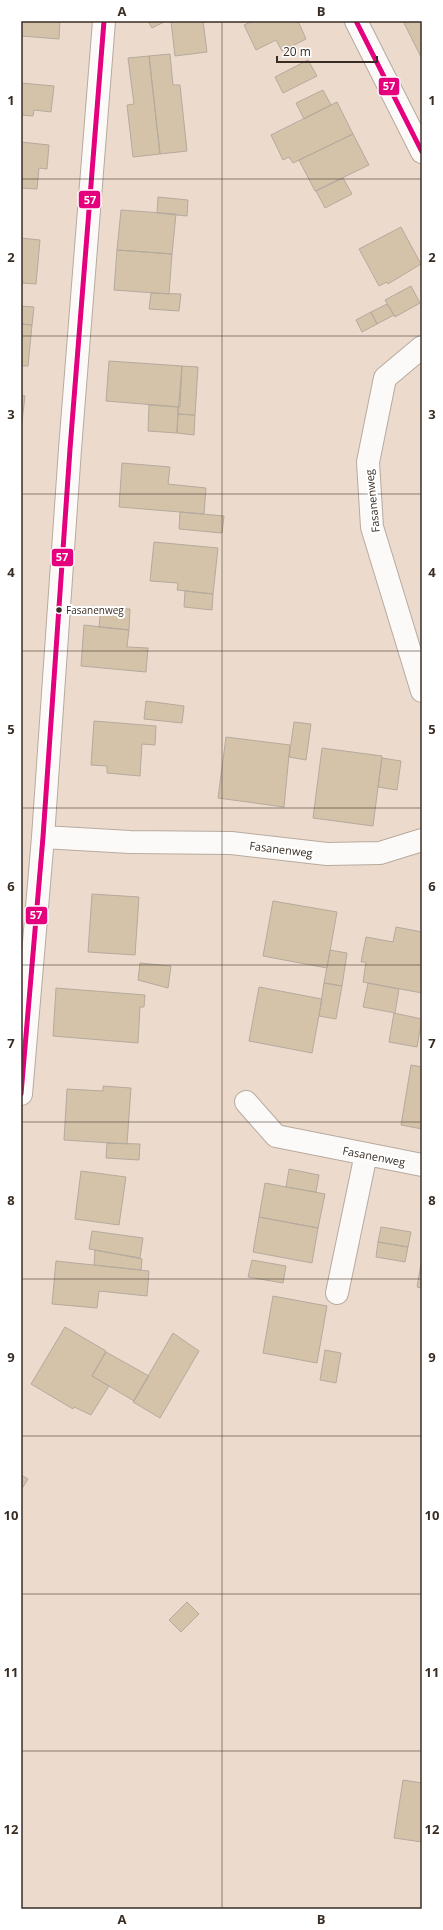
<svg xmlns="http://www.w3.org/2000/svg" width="443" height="1930" viewBox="0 0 443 1930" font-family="'Open Sans',sans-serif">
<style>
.building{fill:#d4c2a9;stroke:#b5aa9e}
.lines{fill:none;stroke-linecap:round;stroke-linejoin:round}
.minor-casing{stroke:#b7aa9f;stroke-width:24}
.minor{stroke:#fcfaf8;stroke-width:22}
.bus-1-casing{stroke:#fff;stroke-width:8}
.bus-1{stroke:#e5007d;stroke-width:5}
.grid{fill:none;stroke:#392d23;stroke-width:1;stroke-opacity:0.55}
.bus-dot{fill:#392d23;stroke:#fff;stroke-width:1.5}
.labels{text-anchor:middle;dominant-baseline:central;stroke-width:4;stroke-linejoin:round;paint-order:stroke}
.bus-label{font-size:10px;fill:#392d23;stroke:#fff;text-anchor:start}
.street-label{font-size:11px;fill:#392d23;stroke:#fff}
.line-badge{stroke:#fff;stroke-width:1.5}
.badge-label{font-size:11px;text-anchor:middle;font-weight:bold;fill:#fff}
.neatline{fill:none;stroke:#392d23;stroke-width:1.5}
.grid-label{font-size:13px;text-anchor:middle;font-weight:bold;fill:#392d23}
</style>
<rect width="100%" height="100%" fill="#ecdbcd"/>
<path class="building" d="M21,21H60L59,39L21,36Z
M148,21H166L152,28Z
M171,21H203L207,52L175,56Z
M253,21H298L306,39L282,51L276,40L256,50L244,25Z
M403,21H422V56L421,57Z
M170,54L173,85H180L187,151L160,154L149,56Z
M149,56L160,154L133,157L127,105L134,104L128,58Z
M308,60L317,76L283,93L275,77Z
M21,83L54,86L51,112L34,110L33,116L21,115Z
M323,90L331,105L304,119L296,103Z
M337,102L353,134L293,163L289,157L283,160L271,135Z
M353,134L369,165L315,191L299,160Z
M21,142L49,145L47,169L39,168L37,189L21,188Z
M343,178L352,194L325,208L316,191Z
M158,197L188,200L187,216L157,213Z
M121,210L176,214L172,254L117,250Z
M401,227L421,264L388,284L387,282L379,286L359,249Z
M21,238L40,240L36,284L21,283Z
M117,250L172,254L169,294L114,290Z
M411,286L420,303L395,317L385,300Z
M151,293L181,294L179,311L149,309Z
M387,304L394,315L377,324L371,312Z
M21,306L34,307L32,325L21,324Z
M371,312L377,324L362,332L356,320Z
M21,324L32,325L28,366H21Z
M109,361L182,366L180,407L106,401Z
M182,366L198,367L195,415L178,414Z
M21,395L25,396L21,430Z
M149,405L178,407L177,433L148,431Z
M178,414L195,415L194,435L177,433Z
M122,463L170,467L168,484L206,488L204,514L119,507Z
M180,512L224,516L222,533L179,529Z
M154,542L218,548L213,594L177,590L178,583L150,581Z
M185,591L213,594L212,610L184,607Z
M101,607L130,609L129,630L99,627Z
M84,625L129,630L127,647L148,648L146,672L81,666Z
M146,701L184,706L182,723L144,719Z
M94,721L156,726L155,745L142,744L140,776L107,773V766L91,765Z
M294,722L311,724L306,760L289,757Z
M226,737L290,745L284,807L218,798Z
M322,748L382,756L373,826L313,818Z
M382,758L401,761L397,790L378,787Z
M92,894L139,897L135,955L88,952Z
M273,901L337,912L327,968L263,956Z
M396,927L422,932V993L363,982L366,962H361L366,937L393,942Z
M330,950L347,953L342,986L324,983Z
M140,963L171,966L168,988L138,980Z
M324,983L342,986L336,1019L319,1016Z
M368,983L399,989L395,1013L363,1007Z
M259,987L322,999L312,1053L249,1041Z
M56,988L145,995L144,1007H140L138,1043L53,1036Z
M394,1013L422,1019L417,1047L389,1042Z
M411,1065L422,1067V1129L401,1125Z
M103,1086L131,1088L127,1144L64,1140L67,1089L103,1091Z
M107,1143L140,1144L139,1160L106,1158Z
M289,1169L319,1175L316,1192L286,1187Z
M81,1171L126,1177L119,1225L75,1219Z
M265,1183L325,1194L318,1228L259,1217Z
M259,1217L318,1228L312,1263L253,1252Z
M381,1227L411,1232L408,1247L378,1242Z
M92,1231L143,1238L140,1258L89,1249Z
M378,1242L408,1247L405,1262L376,1257Z
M95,1250L142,1259L141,1270L94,1265Z
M422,1258V1288L417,1287Z
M252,1260L286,1266L283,1283L248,1277Z
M56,1261L149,1271L147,1296L99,1291L97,1308L52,1304Z
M273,1296L327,1306L317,1363L263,1353Z
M65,1327L106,1351L92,1376L109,1386L91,1415L74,1407L73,1409L31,1384Z
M173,1333L199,1351L160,1418L133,1402Z
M325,1350L341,1353L336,1383L320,1380Z
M106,1352L149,1376L134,1401L92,1376Z
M21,1475L28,1479L21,1490Z
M187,1602L199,1614L181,1632L169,1620Z
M403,1780L422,1783V1842L394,1838Z"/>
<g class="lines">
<defs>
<path id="minor" d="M356,21L422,152
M422,347L385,378L368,462L372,527L422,691
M43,837L130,842L231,843L327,854L380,853L422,840
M21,1094L43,837L70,449L104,21
M246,1102L276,1136L422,1165
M337,1293L366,1154"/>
</defs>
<use href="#minor" class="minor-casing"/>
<use href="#minor" class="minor"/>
<defs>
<path id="bus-1" d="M356,21L422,152
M21,1094L43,837L70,449L104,21"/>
</defs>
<use href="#bus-1" class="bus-1-casing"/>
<use href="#bus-1" class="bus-1"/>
</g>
<path class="grid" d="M222,21V1909M21,179H422M21,336H422M21,494H422M21,651H422M21,808H422M21,965H422M21,1122H422M21,1279H422M21,1436H422M21,1594H422M21,1751H422"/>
<circle class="bus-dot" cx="59" cy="610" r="3.5"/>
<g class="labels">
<g class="bus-label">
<text x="66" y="610">Fasanenweg</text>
</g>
<g class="street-label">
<text transform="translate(372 501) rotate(-96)">Fasanenweg</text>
<text transform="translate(281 849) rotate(7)">Fasanenweg</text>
<text transform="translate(374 1156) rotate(11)">Fasanenweg</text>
</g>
</g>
<g class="line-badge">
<rect x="378" y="77" width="22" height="19" rx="4" fill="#e5007d"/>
<rect x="78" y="190" width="23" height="19" rx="4" fill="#e5007d"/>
<rect x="51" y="548" width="23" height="19" rx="4" fill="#e5007d"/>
<rect x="25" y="906" width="23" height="19" rx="4" fill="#e5007d"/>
</g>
<g class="badge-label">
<text x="389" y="90">57</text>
<text x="90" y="204">57</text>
<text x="62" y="561">57</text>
<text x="36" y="919">57</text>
</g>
<rect width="443" height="1930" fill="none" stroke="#ffffff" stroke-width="44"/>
<path d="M277 56v6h100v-6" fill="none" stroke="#392d23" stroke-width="2"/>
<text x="283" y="56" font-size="12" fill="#392d23" stroke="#ffffff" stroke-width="3" paint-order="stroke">20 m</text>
<rect x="22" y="22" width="399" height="1886" class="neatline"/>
<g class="grid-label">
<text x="122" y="16">A</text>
<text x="321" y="16">B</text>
<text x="11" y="105">1</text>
<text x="432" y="105">1</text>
<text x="11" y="262">2</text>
<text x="432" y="262">2</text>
<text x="11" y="419">3</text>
<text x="432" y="419">3</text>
<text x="11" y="577">4</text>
<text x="432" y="577">4</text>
<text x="11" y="734">5</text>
<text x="432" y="734">5</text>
<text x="11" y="891">6</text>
<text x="432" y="891">6</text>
<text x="11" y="1048">7</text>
<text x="432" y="1048">7</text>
<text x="11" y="1205">8</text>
<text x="432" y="1205">8</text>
<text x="11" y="1362">9</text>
<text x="432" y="1362">9</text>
<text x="11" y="1520">10</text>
<text x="432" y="1520">10</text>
<text x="11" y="1677">11</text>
<text x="432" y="1677">11</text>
<text x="11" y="1834">12</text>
<text x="432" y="1834">12</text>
<text x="122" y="1924">A</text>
<text x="321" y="1924">B</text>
</g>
</svg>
